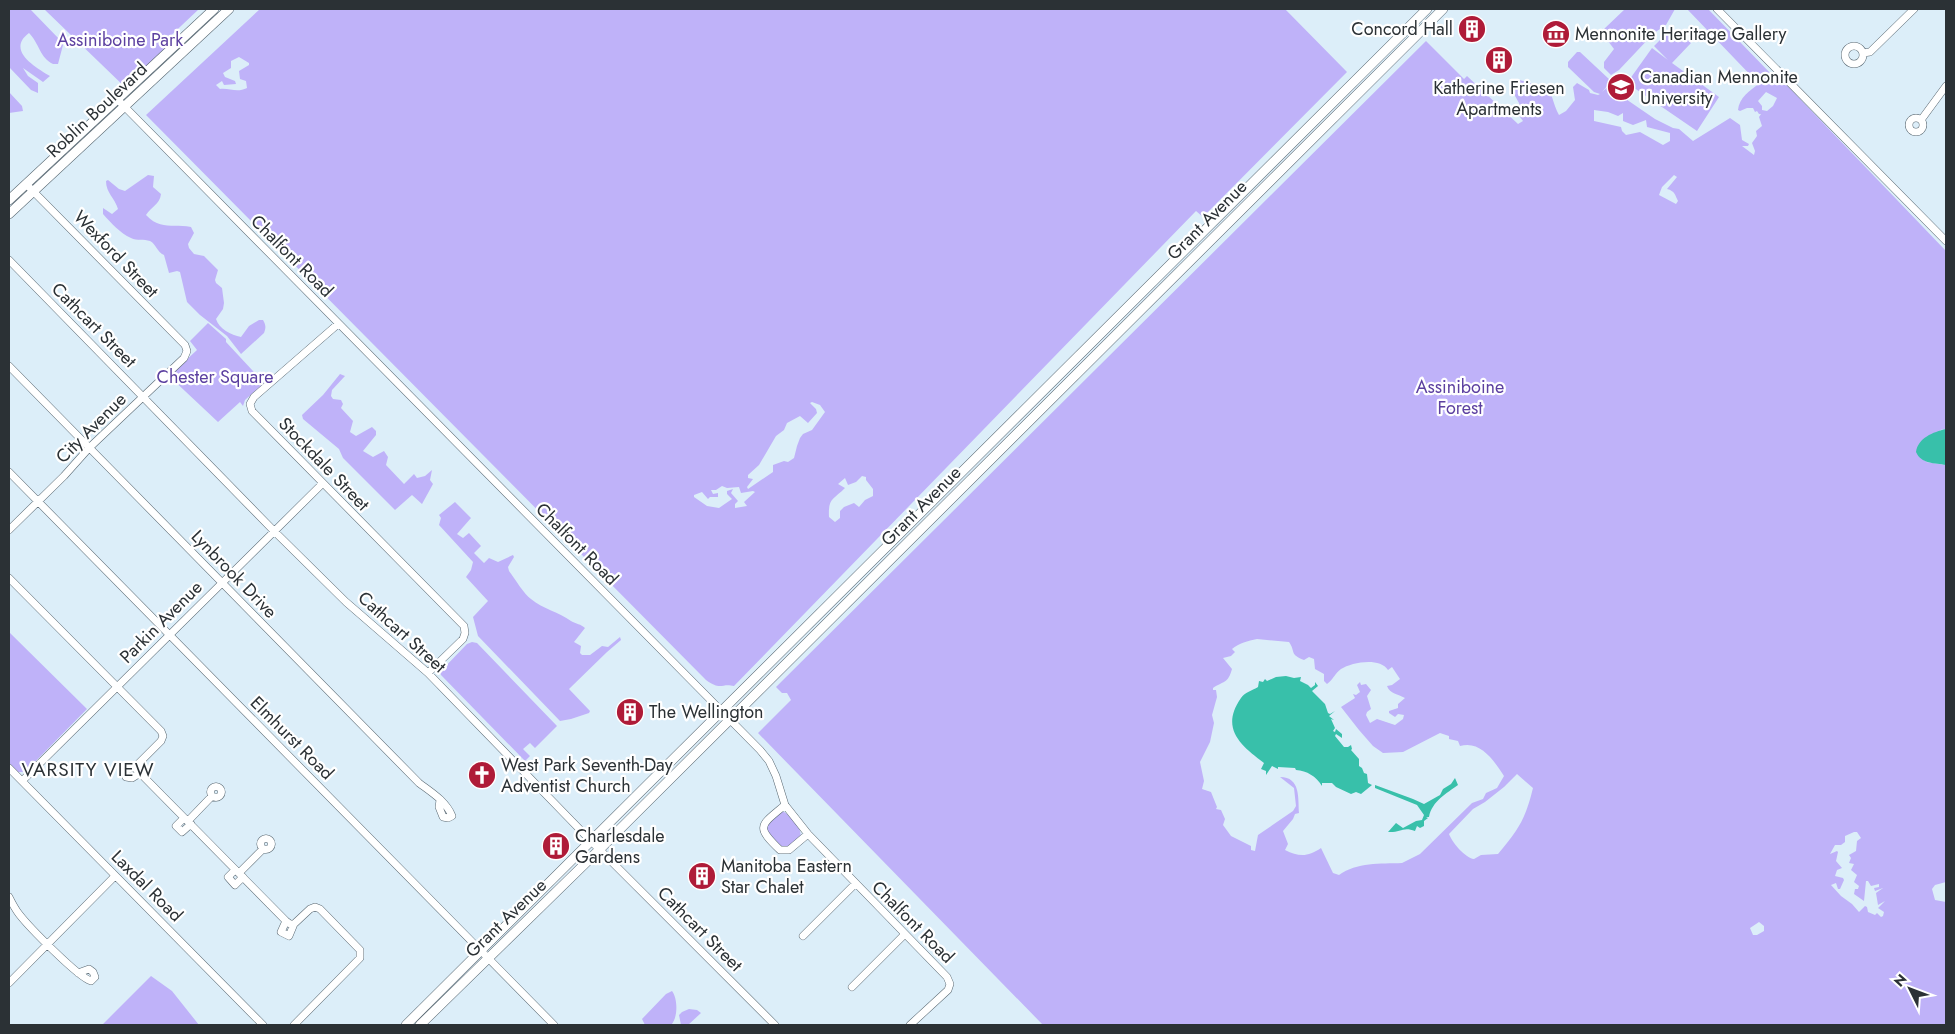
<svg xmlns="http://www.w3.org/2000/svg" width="1955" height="1034" viewBox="0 0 1955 1034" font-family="Jost,sans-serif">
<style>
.green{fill:#bfb2f9;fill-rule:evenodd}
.water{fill:#38c0aa}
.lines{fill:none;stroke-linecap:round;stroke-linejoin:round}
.minor-casing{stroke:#596872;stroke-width:8}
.major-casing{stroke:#596872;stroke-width:10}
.minor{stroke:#fff;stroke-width:7}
.major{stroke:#fff;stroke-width:9}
.labels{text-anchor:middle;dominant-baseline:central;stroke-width:4.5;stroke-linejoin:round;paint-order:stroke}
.poi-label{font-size:18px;fill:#2b3135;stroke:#fff;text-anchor:start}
.park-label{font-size:18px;fill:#5c40a0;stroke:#fff}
.street-label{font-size:18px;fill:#2b3135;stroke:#fff}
.neighbourhood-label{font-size:19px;letter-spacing:1px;fill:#2b3135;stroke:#fff}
</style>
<rect width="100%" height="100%" fill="#dceef9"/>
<path class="green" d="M9,9H30L62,42L63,45L58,64H53C40,58 39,43 29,33C6,50 35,67 50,76L43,82L23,68L28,76L38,83V93L31,90L9,67Z
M44,9H199L163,43L170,50L128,90Z
M260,9H1285L1347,72L1203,217L1196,211L734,686C721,683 721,691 706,680L146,115ZM239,57L249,63V65L239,71L240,79L246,81L247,88C237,93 230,88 220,89L216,85L222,81L224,85L236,84L235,81L225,77L223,73L231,68V61ZM812,402L820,405L825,412L812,430L803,434L800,438L797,446L794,458L788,462L784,461L773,465V472L748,489L747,487L753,479L748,478V475L759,465L776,436L784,430L787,423L800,416L808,423L817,413L816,409L810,403ZM862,476L866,477V480L873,489V496L865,500L859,507L854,503L844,507L840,511V518L835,522L829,517C828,498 833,500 845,488L838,484L845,478L848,485L856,482ZM722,486L727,488L739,487L741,493L753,491L755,492L744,502L747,506L735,508V504L738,501L731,493L733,489L727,491V494L732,499L719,508L707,506L694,497V495L702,492L708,499L710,497H718V493L713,494L711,490H716Z
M1625,9H1675L1666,25L1654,33L1619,70L1611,75L1604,68V62L1614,49L1608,41L1612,38L1604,29Z
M1687,9H1708L1773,76L1776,74L1946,251V429L1940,430L1926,462L1946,465V882L1935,885L1932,889L1935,900L1946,902V1025H1043L758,733L791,700L787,693H782L776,687L1426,41L1464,79L1467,76L1518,124L1523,121L1517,113L1521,110L1519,103L1510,87L1512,79C1520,78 1548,89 1552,97C1554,103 1556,110 1559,115L1566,111L1575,100L1573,87L1577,83L1589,90L1590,93L1598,95L1600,94L1594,92L1568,67V62L1577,52H1580L1610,80L1609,84L1602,92L1612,83L1611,91L1620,95L1655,119L1673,128L1679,129L1693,141L1730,118L1740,125L1742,140L1749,144L1748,146H1742L1754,155L1755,151L1752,143L1757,136L1756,131L1762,126L1759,117L1761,114H1759L1757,111L1755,112L1753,108H1747L1740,111L1738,110C1739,98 1750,90 1759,84ZM1766,92L1777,98L1773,106L1767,111L1762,110V106L1758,101ZM1594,110L1608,112L1618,116L1623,113V121L1633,125L1646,120L1647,127L1670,133V141L1663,145L1640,132L1626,135L1622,131L1621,127L1594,121ZM1674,175L1677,177L1667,189C1675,191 1675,195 1678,201L1676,204L1659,195L1662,187ZM1257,639L1289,642C1296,652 1289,654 1304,660L1309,657L1314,659L1315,669L1324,674V681L1327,684C1333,680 1335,673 1341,669C1352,662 1380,657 1388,670L1392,667L1400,679L1392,685L1387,686C1390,694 1398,694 1405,698L1398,704V708L1389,711V713L1395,717L1398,714L1404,715L1403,719L1395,725L1377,719L1370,723L1366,715L1367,712L1371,709L1367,696L1371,690L1366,684L1361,685L1360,682L1357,685L1360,692L1356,695L1353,694L1355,698L1341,707L1359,730L1373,746L1383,753L1403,752L1440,733L1449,736V739L1458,741L1460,746C1481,740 1494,761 1504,776L1497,788L1486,793L1483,799L1472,803L1420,854L1402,863C1380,864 1357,862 1339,875L1333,873L1321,848C1308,857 1299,857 1285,850L1288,844L1283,831L1293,819L1295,814L1299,813C1298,799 1301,777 1280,777L1294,788L1296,806L1293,811L1258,835L1255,851L1251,850V846L1231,836L1223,825L1225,819L1221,810L1216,809L1217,807L1211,792L1202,789L1204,781L1200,762L1210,742L1214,723L1212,715L1217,697L1216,690H1213V688C1223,681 1228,684 1232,669L1223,658L1231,656L1235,652L1232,649C1239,643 1248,641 1257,639ZM1517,774L1533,788C1525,820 1519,829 1498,854L1481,855L1474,859C1465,858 1452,842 1449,834L1473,809L1485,802L1504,787ZM1854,832H1857L1861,838L1857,841L1856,851L1849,855L1851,858L1849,863L1854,864L1851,870L1857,875L1854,882L1859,886L1858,889H1855L1854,894L1864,901L1866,881H1868L1871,886L1879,884V887L1874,888L1875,891L1883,888L1876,893L1878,905L1885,901L1878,908L1884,912L1883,916L1881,917L1877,913L1875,915L1868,912L1867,907L1865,906L1859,912L1852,904L1841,896L1831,885L1836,883L1838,889H1840L1844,880L1843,878L1835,876L1837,870L1842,868L1836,861L1838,852L1837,851L1830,854L1835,845H1841L1845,842V836ZM1759,922L1764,926V931L1757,935H1753L1750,928Z
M1675,30L1682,34L1691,43L1672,63L1719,97L1697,131L1627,83L1652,48L1668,60L1654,46L1669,31Z
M9,92L22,106L23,111L9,113Z
M148,175L154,176L153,187L161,194C160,204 151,207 146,215C161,231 173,223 191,227L194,233L188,244L189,248L194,254L204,256L218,270L215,280L216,283L222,288L224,303L223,309L216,319C219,329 231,335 241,337L249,326L259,320H263C266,325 266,328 264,333L241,354L227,336L200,315L187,302L180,272L177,271L169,273L164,255C157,252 156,244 150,241C144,239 137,241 131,238C120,233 111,223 103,214V208L112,214L118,209C115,198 106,193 106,181L108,180L119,189L125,191Z
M208,323L226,339V342L264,383L245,400L243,406L240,402L218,422L169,376L197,350L190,341Z
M340,374L345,376L332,390L331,396L333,399L341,400L343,404L341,408L353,421L350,432L356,436L372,427L376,431V435L363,451L373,457L384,451L388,457L386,465L404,484L414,474L417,478L425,476L432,470L430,480L433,484L422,504L412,495L395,510L343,458L339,449L303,419L302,415L323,395Z
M455,502L471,518L457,534L463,538L469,533L481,546L474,553L484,563L489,558L498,562L513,555L514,557L508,567L509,571C515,579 524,594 531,599C543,609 559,612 571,621C576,624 581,624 585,628L574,642L581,646L580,653L582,655H590L602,646L608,647L620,637L621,640L607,652L569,689L590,711L589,713L571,719L560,721L478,636L473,617L488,601L466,577L471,570L473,562L439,525L441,518L439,515Z
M9,632L87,709L25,772H18L9,763Z
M472,642L477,643L557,726L535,748L530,743L523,749L530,756L525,761L441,675L440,672L467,644Z
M780,811C787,812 789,816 793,820C807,835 801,847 781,849L767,835V825Z
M151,976L172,991L199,1025H102Z
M672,991C678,999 678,1018 671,1025H645L642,1019L666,994Z
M689,1009L697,1010L701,1013L688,1025H681L679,1015L682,1012Z"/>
<path class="water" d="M1946,429V465C1935,463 1921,464 1916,452C1918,438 1933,432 1946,429Z
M1286,676L1294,678L1301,677L1300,681L1308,685L1311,688L1315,685V682L1318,686L1312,691L1325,704L1328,713L1330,714L1335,711L1329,716L1334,720L1331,719L1335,728L1333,731L1335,732L1336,729L1342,734V738L1336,734L1335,736L1344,747H1348L1351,745L1352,749L1351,750L1359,759V766L1362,768L1364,773L1367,774L1368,783L1372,785L1361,794L1356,792L1351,794L1336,787L1332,783H1322V786C1316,776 1307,771 1296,770L1295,768L1278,767V769L1272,766L1266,775V771L1261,769L1264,763C1240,745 1220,728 1241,698C1244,693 1253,690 1258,687L1259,681L1263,682L1265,679L1267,681L1276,677Z
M1455,778L1458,785C1447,793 1432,801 1429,817H1426L1428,818L1424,821V826L1420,828L1417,826L1415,831C1403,826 1400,833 1388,832L1396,823L1403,828L1416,821L1422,820L1424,815L1417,805L1375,788V785L1413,799L1424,804L1440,795L1443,789L1451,784Z"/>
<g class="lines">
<defs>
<path id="minor" d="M1717,9L1946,241
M1845 55a9 9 0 1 1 18 0a9 9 0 1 1-18 0Z
M1863,53L1870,52L1914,9
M118,100L760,750L769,761L776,776L785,805L808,834L947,977L950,984L948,990L910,1025
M1909 125a7 7 0 1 1 14 0a7 7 0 1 1-14 0Z
M1921,120L1946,86
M9,260L274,531L346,602L428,673L592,842L775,1025
M338,324L254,397L250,404L252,411L464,626L465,633L463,639L428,673
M9,366L419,783C431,792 446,801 452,816L448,818L443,817L439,807L440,800
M9,472L554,1025
M9,530L64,476L89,448L184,358L187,351L185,345L26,184
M9,578L161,731L163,736L161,741L136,766V769L286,921L290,924H294L310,909L315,907L320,909L360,950V958L294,1025
M136,766L126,770V777L132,778L140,773
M9,768L263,1025
M22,781L322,484
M210.5 792a5.5 5.5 0 1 1 11 0a5.5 5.5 0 1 1-11 0Z
M785,805C760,826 755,826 780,850H789L808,834
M184,818L176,826L182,832L191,824
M188,821L212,796
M260.5 844a5.5 5.5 0 1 1 11 0a5.5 5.5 0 1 1-11 0Z
M235,870L228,877L235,885L243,877
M239,873L263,849
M9,897C12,903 15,909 19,914C29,927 78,977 91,981L95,977L93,972L89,969L78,973
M286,921L281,932L289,936L294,924
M803,936L855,884
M9,983L115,876
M852,987L905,934"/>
<path id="major" d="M9,200L214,9
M9,214L229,9
M406,1025L1427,9
M420,1025L600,849L1443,9"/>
</defs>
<use href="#minor" class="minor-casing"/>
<use href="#major" class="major-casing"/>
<use href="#minor" class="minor"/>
<use href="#major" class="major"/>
</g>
<defs>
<symbol id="building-disc" viewBox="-11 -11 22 22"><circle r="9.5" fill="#af1b38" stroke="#fff"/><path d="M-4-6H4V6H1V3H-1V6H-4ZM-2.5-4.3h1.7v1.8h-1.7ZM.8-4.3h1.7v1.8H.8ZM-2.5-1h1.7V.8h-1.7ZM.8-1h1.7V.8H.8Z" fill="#fff"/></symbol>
<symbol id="museum-disc" viewBox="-11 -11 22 22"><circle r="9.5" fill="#af1b38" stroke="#fff"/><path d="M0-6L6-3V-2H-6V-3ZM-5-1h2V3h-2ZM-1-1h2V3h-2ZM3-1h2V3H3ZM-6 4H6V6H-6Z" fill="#fff"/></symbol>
<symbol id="university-disc" viewBox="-11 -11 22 22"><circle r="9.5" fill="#af1b38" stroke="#fff"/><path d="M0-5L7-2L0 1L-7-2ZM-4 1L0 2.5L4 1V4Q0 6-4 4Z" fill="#fff"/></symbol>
<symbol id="church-disc" viewBox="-11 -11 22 22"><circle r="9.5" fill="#af1b38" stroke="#fff"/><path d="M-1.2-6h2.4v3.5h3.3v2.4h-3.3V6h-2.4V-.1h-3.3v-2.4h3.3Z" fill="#fff"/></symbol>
</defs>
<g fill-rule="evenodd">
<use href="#building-disc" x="1456" y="13" width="32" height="32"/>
<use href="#museum-disc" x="1540" y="18" width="32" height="32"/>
<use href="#building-disc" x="1483" y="44" width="32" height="32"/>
<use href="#university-disc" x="1605" y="71" width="32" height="32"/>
<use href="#building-disc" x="614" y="696" width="32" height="32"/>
<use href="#church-disc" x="466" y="759" width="32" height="32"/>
<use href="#building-disc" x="540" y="830" width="32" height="32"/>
<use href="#building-disc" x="686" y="860" width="32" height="32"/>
</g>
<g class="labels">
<g class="poi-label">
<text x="1453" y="29" text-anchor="end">Concord Hall</text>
<text x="1575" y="34">Mennonite Heritage Gallery</text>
<text x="1640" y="77">Canadian Mennonite<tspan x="1640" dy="21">University</tspan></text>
<text x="1499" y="88" text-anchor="middle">Katherine Friesen<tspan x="1499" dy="21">Apartments</tspan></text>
<text x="649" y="712">The Wellington</text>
<text x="501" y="765">West Park Seventh-Day<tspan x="501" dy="21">Adventist Church</tspan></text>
<text x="575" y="836">Charlesdale<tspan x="575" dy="21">Gardens</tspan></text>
<text x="721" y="866">Manitoba Eastern<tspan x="721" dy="21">Star Chalet</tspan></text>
</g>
<g class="park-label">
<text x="120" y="40">Assiniboine Park</text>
<text x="215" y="377">Chester Square</text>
<text x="1460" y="387">Assiniboine<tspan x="1460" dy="21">Forest</tspan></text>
</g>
<g class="street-label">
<text transform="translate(97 110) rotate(-43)">Roblin Boulevard</text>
<text transform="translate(1207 220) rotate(-45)">Grant Avenue</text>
<text transform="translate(116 254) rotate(46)">Wexford Street</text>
<text transform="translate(292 256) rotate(45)">Chalfont Road</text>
<text transform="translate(94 325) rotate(45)">Cathcart Street</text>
<text transform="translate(91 428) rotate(-45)">City Avenue</text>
<text transform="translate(324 464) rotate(46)">Stockdale Street</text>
<text transform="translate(921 506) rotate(-45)">Grant Avenue</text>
<text transform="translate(577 544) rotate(45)">Chalfont Road</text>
<text transform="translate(234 574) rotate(46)">Lynbrook Drive</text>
<text transform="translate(161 622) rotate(-45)">Parkin Avenue</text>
<text transform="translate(402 632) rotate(42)">Cathcart Street</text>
<text transform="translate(292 738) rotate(45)">Elmhurst Road</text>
<text transform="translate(147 886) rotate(45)">Laxdal Road</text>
<text transform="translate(506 918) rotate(-44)">Grant Avenue</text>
<text transform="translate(913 922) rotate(45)">Chalfont Road</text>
<text transform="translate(700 929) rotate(45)">Cathcart Street</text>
</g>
<g class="neighbourhood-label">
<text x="88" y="769">VARSITY VIEW</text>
</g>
</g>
<rect width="1955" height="1034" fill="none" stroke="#2b3135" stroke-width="20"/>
<g transform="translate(1910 989) rotate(312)" stroke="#ffffff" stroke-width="4" paint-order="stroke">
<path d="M0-4L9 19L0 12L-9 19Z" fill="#2b3135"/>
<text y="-8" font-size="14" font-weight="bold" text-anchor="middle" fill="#2b3135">N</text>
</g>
</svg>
